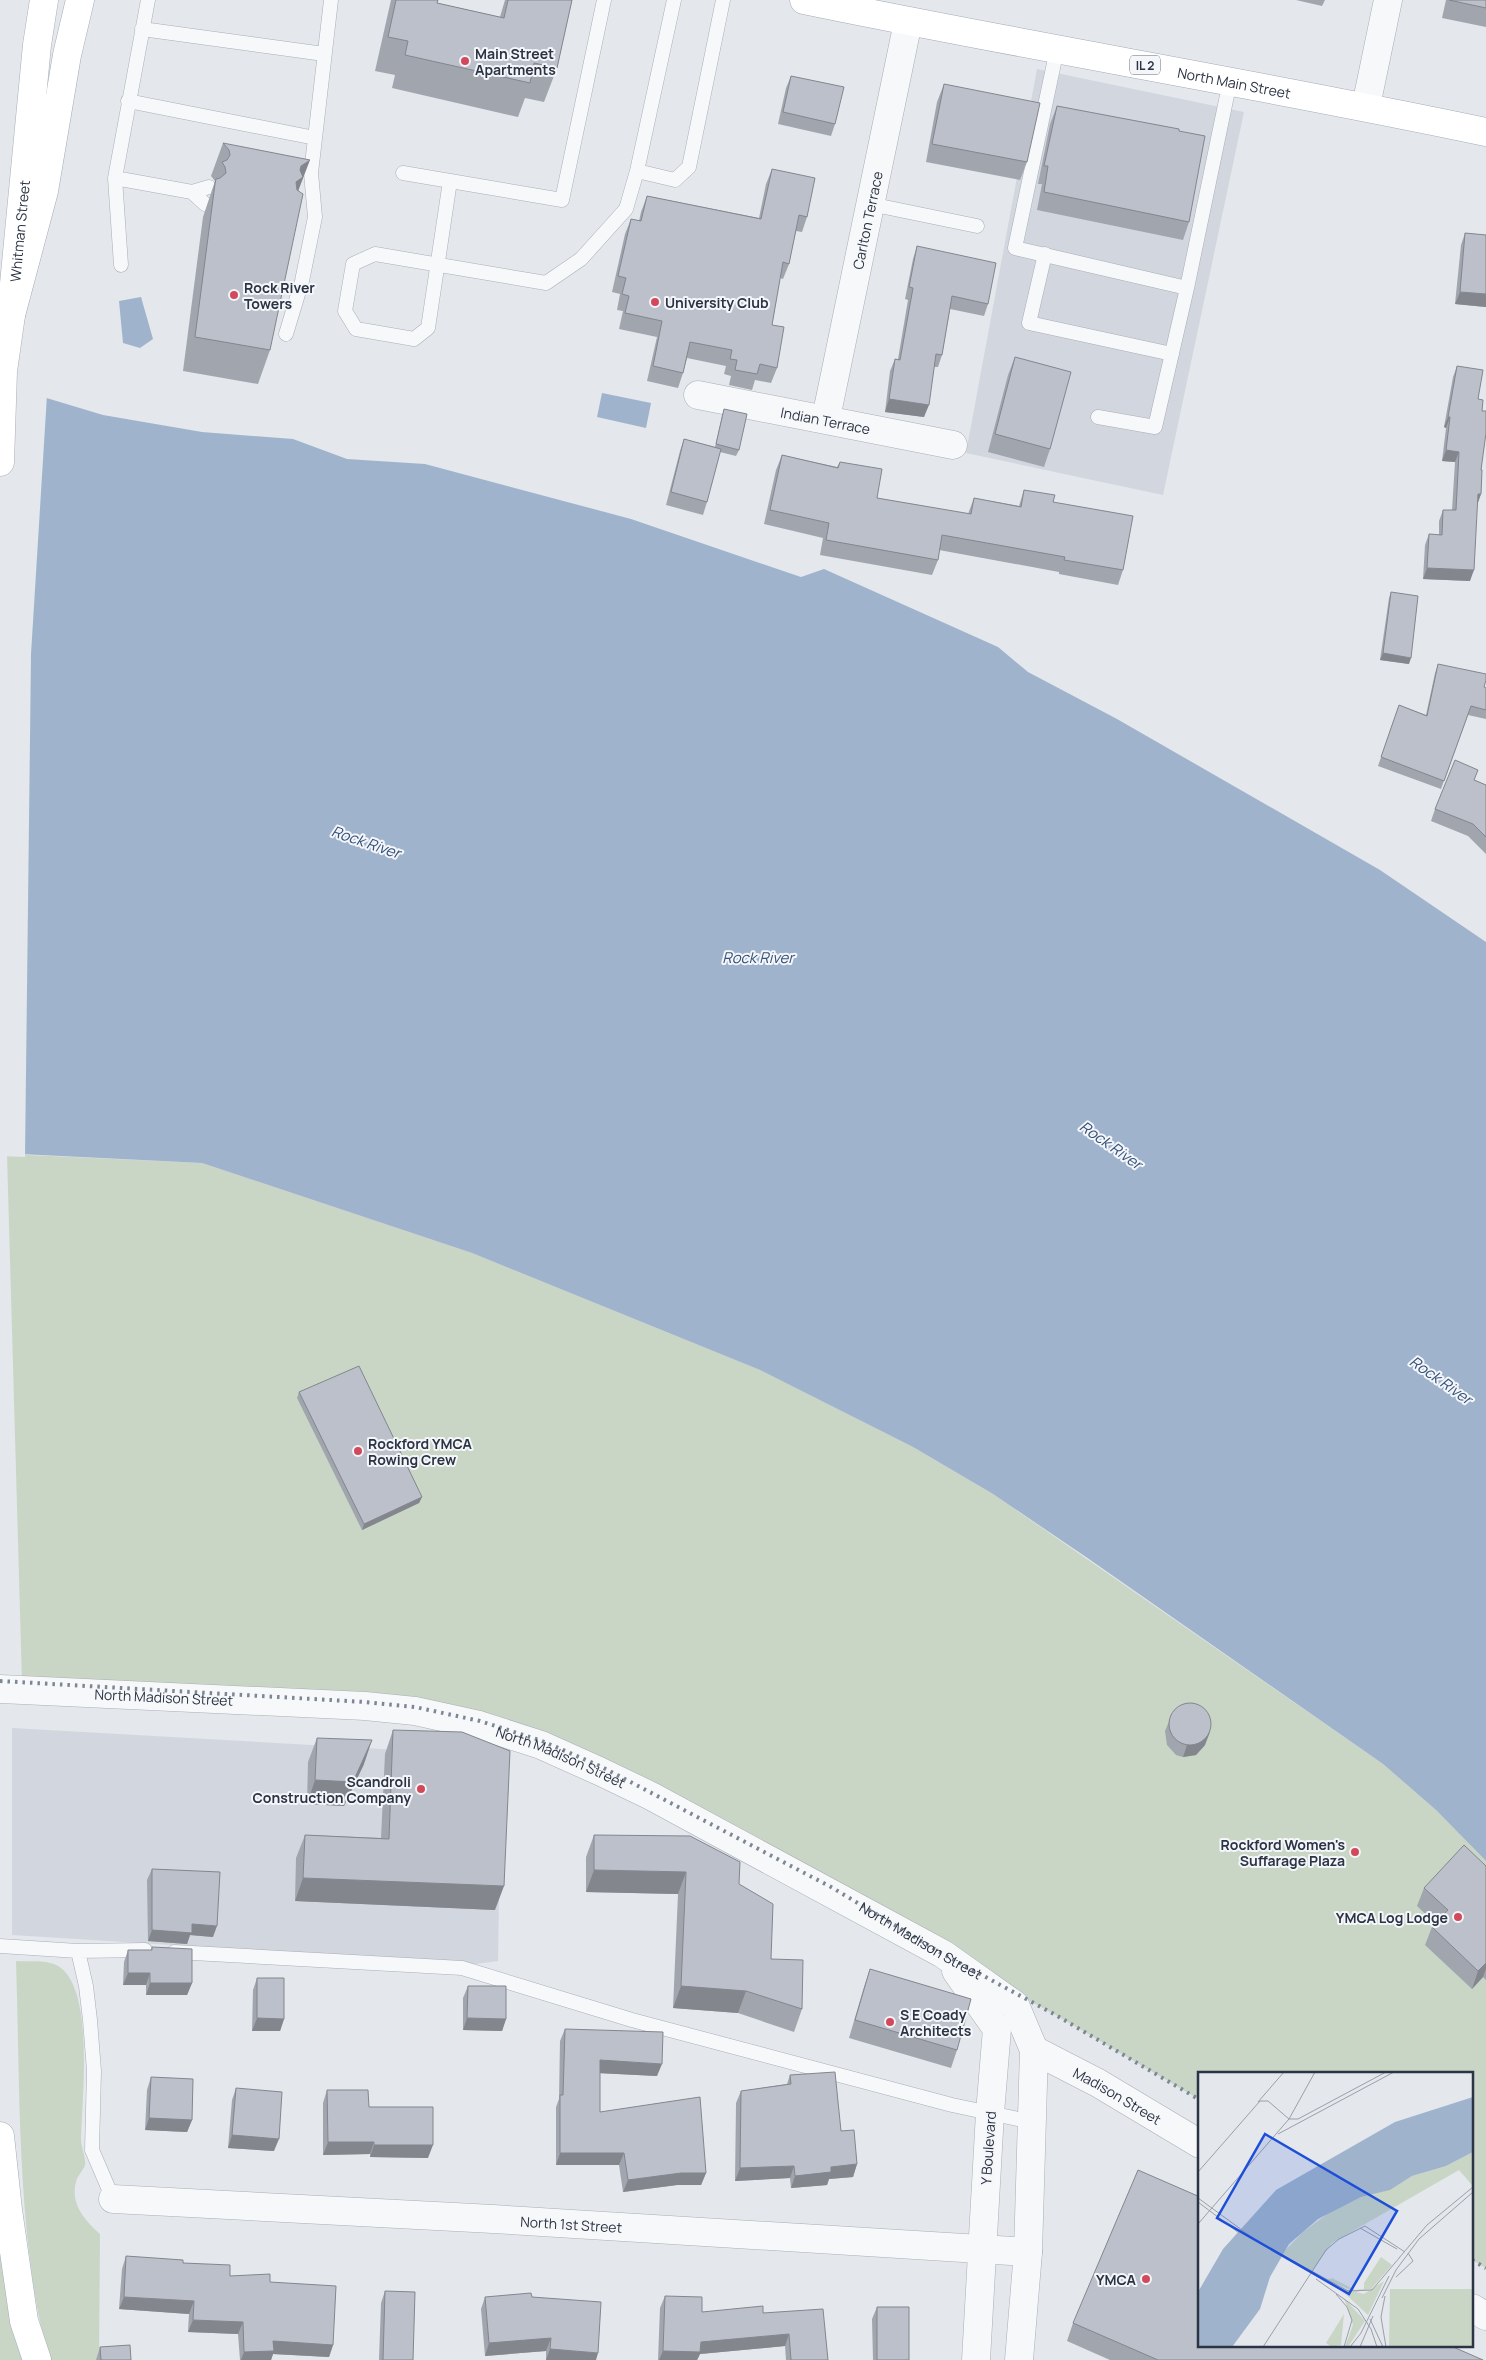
<svg xmlns="http://www.w3.org/2000/svg" width="1486" height="2360" viewBox="0 0 1486 2360" font-family="Manrope,sans-serif">
<style>
.built{fill:#d2d6de}
.green{fill:#c9d6c5}
.water{fill:#9fb4cc}
.pier{fill:#e4e7ec}
.lines{fill:none;stroke-linecap:round;stroke-linejoin:round}
.service-casing{stroke:#a9aeb7;stroke-width:15}
.minor-casing{stroke:#a9aeb7;stroke-width:29}
.tertiary-casing{stroke:#a9aeb7;stroke-width:29}
.secondary-casing{stroke:#a9aeb7;stroke-width:29}
.primary-casing{stroke:#a3abb8;stroke-width:29}
.service{stroke:#f7f8fa;stroke-width:14}
.minor{stroke:#f7f8fa;stroke-width:28}
.tertiary{stroke:#f7f8fa;stroke-width:28}
.secondary{stroke:#fff;stroke-width:28}
.primary{stroke:#fff;stroke-width:28}
.rail{stroke:#7d8696;stroke-width:4;stroke-dasharray:2.5 5;stroke-linecap:butt}
.wall{fill:#a1a5ae}
.shaded-wall{fill:#83868d}
.building{fill:#bbc0ca;stroke:#83868d}
.poi-dot{fill:#d1495b;stroke:#f4f6f9;stroke-width:2}
.labels{text-anchor:middle;dominant-baseline:central;stroke-width:4;stroke-linejoin:round;paint-order:stroke}
.shield{fill:#f4f6f9;stroke:#676e7b;stroke-width:1}
.shield-label{font-size:12px;font-weight:bold;fill:#2b3445}
.poi-label{font-size:14px;font-weight:bold;fill:#2b3445;stroke:#f4f6f9;text-anchor:start}
.street-label{font-size:14px;fill:#2b3445;stroke:#f4f6f9}
.water-label{font-size:15px;font-style:italic;fill:#34527a;stroke:#f4f6f9}
.inset-road{fill:none;stroke:#9a9fa9;stroke-width:1}
.view{fill:#1d4ed8;fill-opacity:0.15;stroke:#1d4ed8;stroke-width:2.5}
.inset-edge{fill:none;stroke:#2b3445;stroke-width:2.5}
</style>
<rect width="100%" height="100%" fill="#e4e7ec"/>
<path class="built" d="M1037,69L1244,112L1163,495L966,453Z
M12,1728L452,1753L501,1775L498,1961L476,1964L12,1935Z"/>
<path class="green" d="M7,1154L202,1163L472,1253L760,1370L913,1447L993,1494L1383,1764L1436,1810L1486,1861V2268L1472,2260V2074H1200V2100L1054,2014L943,1954L480,1721L22,1682Z
M16,1961C30,1962 50,1959 61,1968C94,1994 82,2099 81,2139C81,2147 86,2157 85,2165C83,2171 77,2176 76,2182C70,2204 85,2221 100,2234L99,2360H50C37,2319 32,2277 27,2234C18,2143 19,2052 16,1961Z
M0,2241L3,2275L22,2360H0Z"/>
<path class="water" d="M141,297L153,339L140,348L123,343L119,301Z
M0,384L103,415L202,432L293,439L347,459L425,464L631,519L801,577L824,569L998,647L1028,672L1117,719L1380,870L1486,942V1861L1436,1810L1383,1764L1086,1557L993,1494L913,1447L760,1370L472,1253L202,1163L0,1153Z
M602,393L651,403L646,428L597,417Z"/>
<path class="pier" d="M0,382L47,395L31,654L25,1157L0,1156Z"/>
<g class="lines">
<defs>
<path id="service" d="M142,29L324,54
M1057,49L1015,248L1187,288L1155,427L1098,417
M128,101L315,138
M637,171L675,180L689,167L723,0
M403,173L562,200L604,0
M115,178L192,192L209,187
M450,181L428,328L414,339L356,329L345,311L353,264L375,254L546,283L581,259L626,209L637,171L674,0
M192,192L205,204
M870,204L977,226
M1045,254L1029,323L1172,354
M121,265L115,178L148,0
M1187,288L1230,81
M286,334L302,281L315,217L311,173L331,0
M0,1946L78,1951L145,1950
M78,1951L86,1986L90,2020L94,2071L92,2150L113,2199
M174,1952L462,1968L632,2020L952,2105L1032,2122"/>
<g id="minor">
<path d="M1366,106L1388,0"/>
<path id="s1" d="M698,395L953,445"/>
<path id="s2" d="M826,418L908,22"/>
<path id="s3" d="M1034,2050L1098,2083L1200,2144"/>
<path id="s4" d="M113,2199L493,2219L1028,2252"/>
<path d="M1472,2308L1486,2316"/>
</g>
<g id="tertiary">
<path id="s5" d="M0,1689L365,1706L415,1711L479,1725L541,1745L599,1771L651,1796L943,1954L1015,2005L1034,2050L1028,2252L1019,2360"/>
<path d="M956,1971L997,2029L990,2113L976,2360"/>
</g>
<g id="secondary">
<path id="s6" d="M0,462L3,371L11,315L37,45L44,0"/>
</g>
<g id="primary">
<path id="s7" d="M804,0C1031,47 1259,84 1486,132"/>
<path d="M11,315L44,191L67,55L80,0"/>
<path d="M0,2136L8,2210L24,2321L37,2360"/>
</g>
</defs>
<use href="#service" class="service-casing"/>
<use href="#minor" class="minor-casing"/>
<use href="#tertiary" class="tertiary-casing"/>
<use href="#secondary" class="secondary-casing"/>
<use href="#primary" class="primary-casing"/>
<use href="#service" class="service"/>
<use href="#minor" class="minor"/>
<use href="#tertiary" class="tertiary"/>
<use href="#secondary" class="secondary"/>
<use href="#primary" class="primary"/>
<g class="rail">
<path id="s8" d="M0,1681L365,1702L415,1707L480,1721L542,1741L600,1766L831,1887L943,1954L1054,2014L1200,2100"/>
<path d="M1472,2260L1486,2268"/>
</g>
</g>
<path class="wall" d="M391,0H438L437,3L500,17L505,0H572L557,68L544,102L525,98L518,117L392,88L395,75L375,71Z
M1296,0H1325L1322,6Z
M1446,0H1486V27L1442,18Z
M791,76L835,124L831,136L778,124L786,88Z
M944,84L1027,162L1020,180L926,162L937,102Z
M1057,106L1179,131L1189,222L1183,240L1037,210L1042,184H1038L1050,124Z
M223,143L299,191L270,350L258,384L183,371L203,217L215,181L211,176Z
M772,169L807,217L802,232L796,231L789,264L783,279L780,278L772,325L777,368L771,383L755,380L752,390L729,385L731,376L724,374L726,366L687,358L683,373L678,388L647,381L657,337L619,329L623,311L617,310L620,294L612,292L625,234L631,219L639,221L641,212L647,196L759,218L766,184Z
M1465,233L1486,235V307L1455,304L1461,245Z
M917,246L988,304L984,316L950,309L942,355L938,367H934L924,417L885,412L890,371L895,359H898L908,300L905,299L913,259Z
M1015,357L1050,449L1044,467L988,452L1008,375Z
M1457,366L1478,399L1482,411L1481,494L1477,505L1470,581L1423,579L1425,545L1429,534L1439,535V521L1443,510H1452L1455,462L1442,461L1446,428L1444,427L1453,377Z
M724,409L739,450L736,456L720,452L707,502L703,515L666,505L680,451L684,439L715,447L722,416Z
M782,455L837,467L840,462L877,498L968,514L974,498L1019,506L1024,490L1053,502L1123,570L1118,585L1059,574V572L939,550L938,560L932,575L820,555L823,538L764,524L776,470Z
M1391,592L1409,664L1380,660L1389,598Z
M1438,664L1486,688V719L1468,715L1441,789L1378,766L1399,705L1426,715L1435,673Z
M1475,780L1486,785V854L1468,836L1431,821L1435,809Z
M299,1392L422,1497L419,1503L362,1530L297,1398Z
M1170,1719L1205,1745L1196,1755L1183,1757L1176,1755L1167,1745L1165,1731Z
M393,1730L495,1910L295,1901L296,1858L305,1835L381,1838L385,1754Z
M317,1738L364,1764L344,1806L307,1804L308,1762Z
M594,1835L739,1884L771,1959L802,2009L794,2032L738,2013L673,2008L678,1894L586,1892V1857Z
M1486,1866V1980L1483,1977L1472,1989L1425,1945L1432,1927L1435,1923L1417,1906L1424,1888Z
M152,1869L213,1937L190,1935L187,1944L148,1941L147,1880Z
M152,1947L192,1983L187,1995H146V1985H123L124,1962L128,1950H151Z
M870,1969L957,2050L951,2068L849,2038L864,1987Z
M257,1978L284,2019L280,2031H252L253,1990Z
M468,1986L506,2019L502,2031L463,2030V1998Z
M565,2029L657,2076L600,2073V2112L706,2173L701,2185H677L623,2192L619,2165H556V2107L559,2099L560,2041Z
M790,2075L841,2131L857,2164L853,2177L829,2179L827,2185L791,2188L790,2178L735,2181L736,2103L741,2091L787,2084Z
M151,2077L192,2120L187,2132L145,2130L147,2090Z
M236,2088L274,2151L228,2148L232,2100Z
M327,2090L369,2107L428,2158L370,2157V2154L323,2155V2103Z
M126,2256L183,2263L230,2276L270,2282L333,2345L329,2357L273,2354L271,2360H240L238,2334L188,2332L189,2314L119,2309L122,2269Z
M385,2291L413,2360H379L381,2303Z
M665,2296L702,2312L763,2313L828,2360H786L785,2346L700,2354L697,2360H658L660,2308Z
M485,2297H532L596,2360H546V2351L485,2356L481,2309Z
M877,2307L909,2360H873L872,2319Z
M1073,2323L1200,2346L1483,2360H1110L1067,2341Z
M100,2347L131,2360H96Z"/>
<path class="shaded-wall" d="M310,160L297,194L284,216L301,166Z
M1460,292L1486,294V307L1455,304Z
M889,399L929,405L924,417L885,412Z
M1448,417H1450L1446,428L1444,427Z
M1446,450L1459,452L1455,462L1442,461Z
M1478,494H1481L1477,505Z
M1427,568L1474,570L1470,581L1423,579Z
M1383,653L1411,658L1409,664L1380,660Z
M422,1497L419,1503L362,1530L364,1524Z
M1210,1732L1205,1745L1196,1755L1183,1757L1187,1745Z
M372,1740L364,1764L344,1806L307,1804L315,1780Z
M594,1870L686,1872L678,1894L586,1892Z
M303,1878L504,1886L495,1910L295,1901Z
M192,1924L217,1926L213,1937L190,1935L187,1944L148,1941L152,1930Z
M1486,1963V1969L1483,1977L1472,1989L1478,1971Z
M128,1973H150L146,1985H123Z
M150,1983H192L187,1995H146Z
M681,1986L746,1991L738,2013L673,2008Z
M257,2018L284,2019L280,2031H252Z
M467,2018L506,2019L502,2031L463,2030Z
M600,2060L662,2064L657,2076L596,2073Z
M149,2118L192,2120L187,2132L145,2130Z
M232,2135L279,2139L274,2151L228,2148Z
M328,2142H374L370,2154L323,2155Z
M374,2145H433L428,2158L370,2157Z
M560,2153H624L619,2165H556Z
M857,2164L853,2177L829,2179L827,2185L791,2188L795,2176L831,2167Z
M794,2166L790,2178L735,2181L740,2168Z
M681,2173H706L701,2185H677L623,2192L628,2180Z
M124,2297L194,2301L189,2314L119,2309Z
M193,2320L243,2322L238,2334L188,2332Z
M789,2334L785,2346L700,2354L697,2360H659L663,2351L701,2342Z
M551,2338L546,2351L485,2356L489,2343Z
M273,2341L333,2345L329,2357L273,2354L271,2360H241L244,2352Z
M550,2349L598,2353L596,2360H546Z"/>
<path class="building" d="M396,0H438L437,3L504,18L508,0H572L557,68L534,63L530,83L405,55L408,41L388,37Z
M1449,0H1486V8Z
M791,76L844,87L835,124L783,112Z
M944,84L1040,103L1027,162L932,144Z
M1057,106L1179,129V131L1205,136L1189,222L1044,192L1048,166H1044Z
M223,143L310,160L301,166L300,170L303,177L296,182L297,190L303,194L270,350L195,337L215,184L216,179L220,178L226,173L225,167L222,162L227,160L230,155L229,150Z
M772,169L815,178L807,217L799,215L789,264L783,262L772,325L784,327L777,368L760,364L757,374L735,370L737,360L730,359L732,350L690,342L683,373L653,366L662,321L625,313L629,296L622,294L626,278L618,276L631,219L641,221L647,196L761,219Z
M1465,233L1486,235V294L1460,292Z
M917,246L996,263L988,304L952,296L942,355L936,354L929,405L889,399L895,359L900,360L913,288L909,287Z
M1015,357L1071,372L1050,449L995,434Z
M1457,366L1483,370L1478,399L1483,400L1482,411H1486V433L1481,470H1482L1481,494H1478L1474,570L1427,568L1429,534L1442,535L1443,510H1456L1459,452L1446,450L1450,417H1448Z
M724,409L747,414L739,450L716,444Z
M684,439L721,449L707,502L671,492Z
M782,455L838,468L840,462L882,469L877,498L971,514L974,498L1021,507L1024,490L1055,495L1053,502L1133,516L1123,570L1064,560L1065,557L942,535L938,560L826,540L829,523L770,510Z
M1391,592L1418,596L1411,658L1383,653Z
M1438,664L1486,674V680L1484,687L1486,688V710L1471,706L1444,781L1381,757L1399,705L1427,716Z
M1455,760L1478,770L1474,780L1486,785V837L1473,824L1435,809Z
M359,1366L422,1497L364,1524L299,1392Z
M1169 1724a21 21 0 1 1 42 0a21 21 0 1 1-42 0Z
M393,1730L462,1732L510,1751L504,1886L303,1878L305,1835L389,1839Z
M317,1738L372,1740L353,1782L315,1780Z
M594,1835L690,1836L740,1862L739,1884L773,1904L771,1959L803,1960L802,2009L746,1991L681,1986L686,1872L594,1870Z
M1464,1845L1486,1866V1963L1478,1971L1432,1927L1448,1910L1424,1888Z
M152,1869L220,1872L217,1926L192,1924V1933L152,1930Z
M152,1947L192,1949V1983H150V1973H128V1950H152Z
M870,1969L971,1999L957,2050L855,2020Z
M257,1978H284V2019L257,2018Z
M468,1986H506V2019L467,2018Z
M565,2029L663,2032L662,2064L600,2060V2112L700,2097L706,2173H681L628,2180L624,2153H560V2095H563Z
M835,2072L841,2131L854,2130L857,2164L831,2167V2172L795,2176L794,2166L740,2168L741,2091L791,2084L790,2075Z
M151,2077L193,2079L192,2120L149,2118Z
M236,2088L282,2092L279,2139L232,2135Z
M327,2090H368L369,2107H433V2145H374V2142H328Z
M1138,2170L1200,2197V2346H1451L1483,2360H1158L1073,2323Z
M126,2256L183,2260V2263L230,2265V2276L270,2274V2282L336,2286L333,2345L273,2341L274,2351L244,2352L243,2322L193,2320L194,2301L124,2297Z
M385,2291L415,2292L413,2360H383Z
M531,2293L532,2297L601,2302L598,2353L550,2349L551,2338L489,2343L485,2297Z
M665,2296L702,2297V2312L763,2306V2313L823,2309L828,2360H791L789,2334L701,2342L700,2352L663,2351Z
M877,2307H909V2360H877Z
M130,2345L131,2360H101L100,2347Z"/>
<g class="poi-dot">
<circle cx="465" cy="61" r="5"/>
<circle cx="234" cy="295" r="5"/>
<circle cx="655" cy="302" r="5"/>
<circle cx="358" cy="1451" r="5"/>
<circle cx="421" cy="1789" r="5"/>
<circle cx="1355" cy="1852" r="5"/>
<circle cx="1458" cy="1917" r="5"/>
<circle cx="890" cy="2022" r="5"/>
<circle cx="1146" cy="2279" r="5"/>
</g>
<g class="labels">
<rect class="shield" x="1130" y="55.5" width="30" height="19" rx="4"/>
<g class="shield-label">
<text x="1145" y="65">IL 2</text>
</g>
<g class="poi-label">
<text x="475" y="53">Main Street<tspan x="475" dy="16">Apartments</tspan></text>
<text x="244" y="287">Rock River<tspan x="244" dy="16">Towers</tspan></text>
<text x="665" y="302">University Club</text>
<text x="368" y="1443">Rockford YMCA<tspan x="368" dy="16">Rowing Crew</tspan></text>
<text x="411" y="1781" text-anchor="end">Scandroli<tspan x="411" dy="16">Construction Company</tspan></text>
<text x="1345" y="1844" text-anchor="end">Rockford Women's<tspan x="1345" dy="16">Suffarage Plaza</tspan></text>
<text x="1448" y="1917" text-anchor="end">YMCA Log Lodge</text>
<text x="900" y="2014">S E Coady<tspan x="900" dy="16">Architects</tspan></text>
<text x="1136" y="2279" text-anchor="end">YMCA</text>
</g>
<g class="street-label">
<text stroke="none"><textPath href="#s7" startOffset="438">North Main Street</textPath></text>
<text stroke="none"><textPath href="#s2" startOffset="202">Carlton Terrace</textPath></text>
<text stroke="none"><textPath href="#s6" startOffset="232">Whitman Street</textPath></text>
<text stroke="none"><textPath href="#s1" startOffset="130">Indian Terrace</textPath></text>
<text stroke="none"><textPath href="#s5" startOffset="164">North Madison Street</textPath></text>
<text stroke="none"><textPath href="#s5" startOffset="569">North Madison Street</textPath></text>
<text stroke="none"><textPath href="#s8" startOffset="976">North Madison Street</textPath></text>
<text stroke="none"><textPath href="#s3" startOffset="95">Madison Street</textPath></text>
<text transform="translate(988 2148) rotate(-86)">Y Boulevard</text>
<text stroke="none"><textPath href="#s4" startOffset="459">North 1st Street</textPath></text>
</g>
<g class="water-label">
<text transform="translate(366 842) rotate(19)">Rock River</text>
<text x="758" y="957">Rock River</text>
<text transform="translate(1111 1145) rotate(35)">Rock River</text>
<text transform="translate(1441 1380) rotate(35)">Rock River</text>
</g>
</g>
<g transform="translate(1198 2072)">
<rect width="275" height="275" fill="#e4e7ec"/>
<path d="M275,80L274,113L261,98L134,171L114,199L84,182L105,160L135,138L163,125L191,118L214,104L248,94ZM183,185L194,193L173,217L158,220L129,208L134,206L157,218L166,217V211ZM186,209L170,243L141,216L166,222ZM192,217H275V275H191ZM146,226L167,249L150,275H147L155,253ZM146,242L143,273L134,275L128,271Z" fill="#c9d6c5"/>
<path d="M275,25V80L248,94L214,104L192,118L163,125L120,147L91,172L72,205L62,237L34,275H0V220L25,177L78,118L197,50Z" fill="#9fb4cc"/>
<path class="inset-road" d="M60,30L86,0M91,47H100L188,0M80,62L196,0M0,100L62,29H70L91,47M0,126L59,169L150,219L174,218L202,185M0,130L41,161M0,152L91,47L117,0M162,156L199,177M201,186L229,153L275,115M198,205L215,189L210,181M118,207L160,237L173,257L179,275M138,222L149,235L154,248L146,275M187,224L183,245L188,275M184,226L198,198L221,167L275,120M172,247L185,275M65,275L128,178L141,167L167,154L207,180M152,275L163,261L191,204M162,275L175,244"/>
<path class="view" d="M67,62L199,139L151,222L19,146Z"/>
<rect width="275" height="275" class="inset-edge"/>
</g>
</svg>
